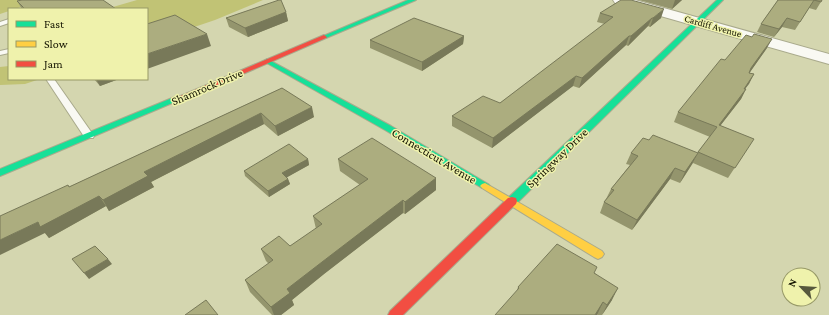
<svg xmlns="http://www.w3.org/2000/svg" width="829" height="315" viewBox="0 0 829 315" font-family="'Crimson Pro',serif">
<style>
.green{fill:#c1c375}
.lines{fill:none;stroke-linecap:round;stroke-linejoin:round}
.lane-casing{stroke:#a9aa8c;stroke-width:2}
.street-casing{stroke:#a9aa8c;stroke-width:2}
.fast-casing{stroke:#a9aa8c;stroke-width:2}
.slow-casing{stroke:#a9aa8c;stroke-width:2}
.jam-casing{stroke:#a9aa8c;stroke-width:2}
.lane{fill:#f9f9f3;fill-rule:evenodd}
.street{fill:#f9f9f3;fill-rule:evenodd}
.fast{fill:#16e098;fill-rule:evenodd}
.slow{fill:#ffcf43;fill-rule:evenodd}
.jam{fill:#f24e42;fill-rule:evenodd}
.wall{fill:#94956d}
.shaded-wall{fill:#787959}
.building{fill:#acad7f;stroke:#787959}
.labels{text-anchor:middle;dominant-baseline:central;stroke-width:3;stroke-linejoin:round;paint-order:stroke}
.far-street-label{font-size:10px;fill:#141400;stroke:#eff2ac}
.street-label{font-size:12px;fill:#141400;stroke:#eff2ac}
</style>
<rect width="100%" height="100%" fill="#d4d6af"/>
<path class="green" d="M0,0H41L15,9H9V11L0,14Z
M137,0H263L215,20L147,43V9H106Z
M9,66V79H40L25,84L0,85V67Z"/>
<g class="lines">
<defs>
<path id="lane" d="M9,19V23L0,26V22Z
M9,49V53L0,55V51Z
M46,79H54L94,136L93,138H85Z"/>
<path id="street" d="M613,0H635L829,54V64L615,3Z"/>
<path id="fast" d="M408,0H416L326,38L321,37Z
M717,0H723L516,204H508L507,201L508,198Z
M267,59L391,126L488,184L490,186L488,188H482L385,130L265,62L264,61Z
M177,96H183L184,98L0,176V169Z"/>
<path id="slow" d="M485,183L602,251L604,254L602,257L598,259L594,257L482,188L480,186L482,184Z"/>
<path id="jam" d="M324,35L327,37L326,38L183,100H177L176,98Z
M512,197L516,198L517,201L516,204L403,315H388L390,311L508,198Z"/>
</defs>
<use href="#lane" class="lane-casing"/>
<use href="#street" class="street-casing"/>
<use href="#fast" class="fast-casing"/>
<use href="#slow" class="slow-casing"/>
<use href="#jam" class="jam-casing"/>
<use href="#lane" class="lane"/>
<use href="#street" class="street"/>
<use href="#fast" class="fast"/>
<use href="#slow" class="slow"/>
<use href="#jam" class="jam"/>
</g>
<path class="wall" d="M639,0H682L672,9Z
M778,0H822L816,10L809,8L795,30L782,27L774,37L757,32L761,24Z
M17,1L116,9H22Z
M286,12L288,21L248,37L229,27L226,18Z
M600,13L661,18L650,27L648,26L628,46L626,45L579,88L573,86L492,148L452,126V116L500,103L605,24L597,22Z
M464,36L463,44L422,71L370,48V40Z
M767,48L749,73L754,74L745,89H746L741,99L720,126L747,149L728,178L693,163L680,183L670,179L632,230L600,213L604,202L606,199L611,189L630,165L626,164L631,153L649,140L697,153L710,137L674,122L678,112L725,60Z
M94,79H119L100,86Z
M282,88L314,117L278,136L264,124L151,182L154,187L109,211L106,206L49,238L45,233L69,187Z
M308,159L309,165L287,177L288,179L290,184L269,197L245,176L244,171Z
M338,159L436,178V190L405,214L403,213L324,274L292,300L294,305L281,315H272L250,292L245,280L269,264L266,261L261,249L290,246L316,229L313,216L360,185L340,171Z
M595,273L612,300L602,315H598L517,290L518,287Z"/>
<path class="shaded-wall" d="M675,0H682L672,9Z
M664,9L661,18L650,27L653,18Z
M286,12L288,21L248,37L245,28Z
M652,18L648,26L628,46L631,36Z
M787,18L782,27L774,37L779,29Z
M207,34L211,46L147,69V54Z
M464,36L463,44L422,71V62Z
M629,36L626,45L579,88L582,78Z
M772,39L767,48L746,78L751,68Z
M754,74L749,84L738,98Z
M576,76L573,86L492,148L493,138Z
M96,79H119L100,86Z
M746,89L741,99L713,135L719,125Z
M312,107L314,117L278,136L275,126Z
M261,113L264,124L151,182L154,187L109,211L103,200L144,172Z
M698,153L692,164L680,183L685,172Z
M308,159L309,165L284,179L282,173Z
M675,168L670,179L632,230L637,220Z
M436,178V190L405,214V202Z
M288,179L290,184L269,197L268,191Z
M99,196L106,206L49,238L45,233L0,255V240L38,222Z
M403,200V213L324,274L292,300L294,305L281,315H274L271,307L287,289L322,262Z
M108,259L112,264L89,279L84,273Z
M618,288L612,300L602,315L607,305Z
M603,302L597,315H595Z"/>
<path class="building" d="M22,0H103L116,9H73L72,8L71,9H25L17,1Z
M279,0H281L286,12L245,28L226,18Z
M621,0H631L664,9L653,18H652L631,36H629L582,78L576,76L493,138L452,116L483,96L500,103L613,17L600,13Z
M778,0H822L821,2L814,0L800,22L787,18L779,29L761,24Z
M175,15L207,34L147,54V24Z
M414,18L464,36L422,62L370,40Z
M754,34L772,39L751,68L749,73L754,74L744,89H746L719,125L754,139L735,168L698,152L717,127L678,112L721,59L725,60L746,35L752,37Z
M282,88L312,107L275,126L261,113L144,172L148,176L103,200L99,196L40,227L38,222L0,240V216L68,185L69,187Z
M653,135L698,153L685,172L675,168L637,220L604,202L614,190L611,189L638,156L631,153L643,138L649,140Z
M372,138L436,178L405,202L403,200L322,262L287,289L290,293L271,307L245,280L273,260L261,249L279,236L290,246L322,224L313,216L368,179L338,159Z
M289,144L308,159L282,173L288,179L268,191L244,171Z
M557,244L597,267L594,273L618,288L607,305L603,302L595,315H495L519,288L518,287Z
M95,246L108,259L84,273L72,259Z
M206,300L218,315H185Z"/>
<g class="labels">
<g class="far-street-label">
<text transform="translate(713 26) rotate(16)">Cardiff Avenue</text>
</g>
<g class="street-label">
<text transform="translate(207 87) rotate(-23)">Shamrock Drive</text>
<text transform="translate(434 156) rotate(31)">Connecticut Avenue</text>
<text transform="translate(557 158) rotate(-44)">Springway Drive</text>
</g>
</g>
<rect x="8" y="8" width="140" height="72" fill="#eff2ac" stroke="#979967"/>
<rect x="16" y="21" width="20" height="6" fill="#16e098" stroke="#979967"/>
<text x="44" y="28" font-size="12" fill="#141400">Fast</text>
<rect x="16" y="41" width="20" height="6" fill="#ffcf43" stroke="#979967"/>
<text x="44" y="48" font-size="12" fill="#141400">Slow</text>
<rect x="16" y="61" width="20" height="6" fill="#f24e42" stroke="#979967"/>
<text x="44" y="68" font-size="12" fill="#141400">Jam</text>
<g transform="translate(801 287) rotate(295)"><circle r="19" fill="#eff2ac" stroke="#979967"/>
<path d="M0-3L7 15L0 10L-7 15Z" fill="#57583d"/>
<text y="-6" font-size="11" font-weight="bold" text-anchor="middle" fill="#141400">N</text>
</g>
</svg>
